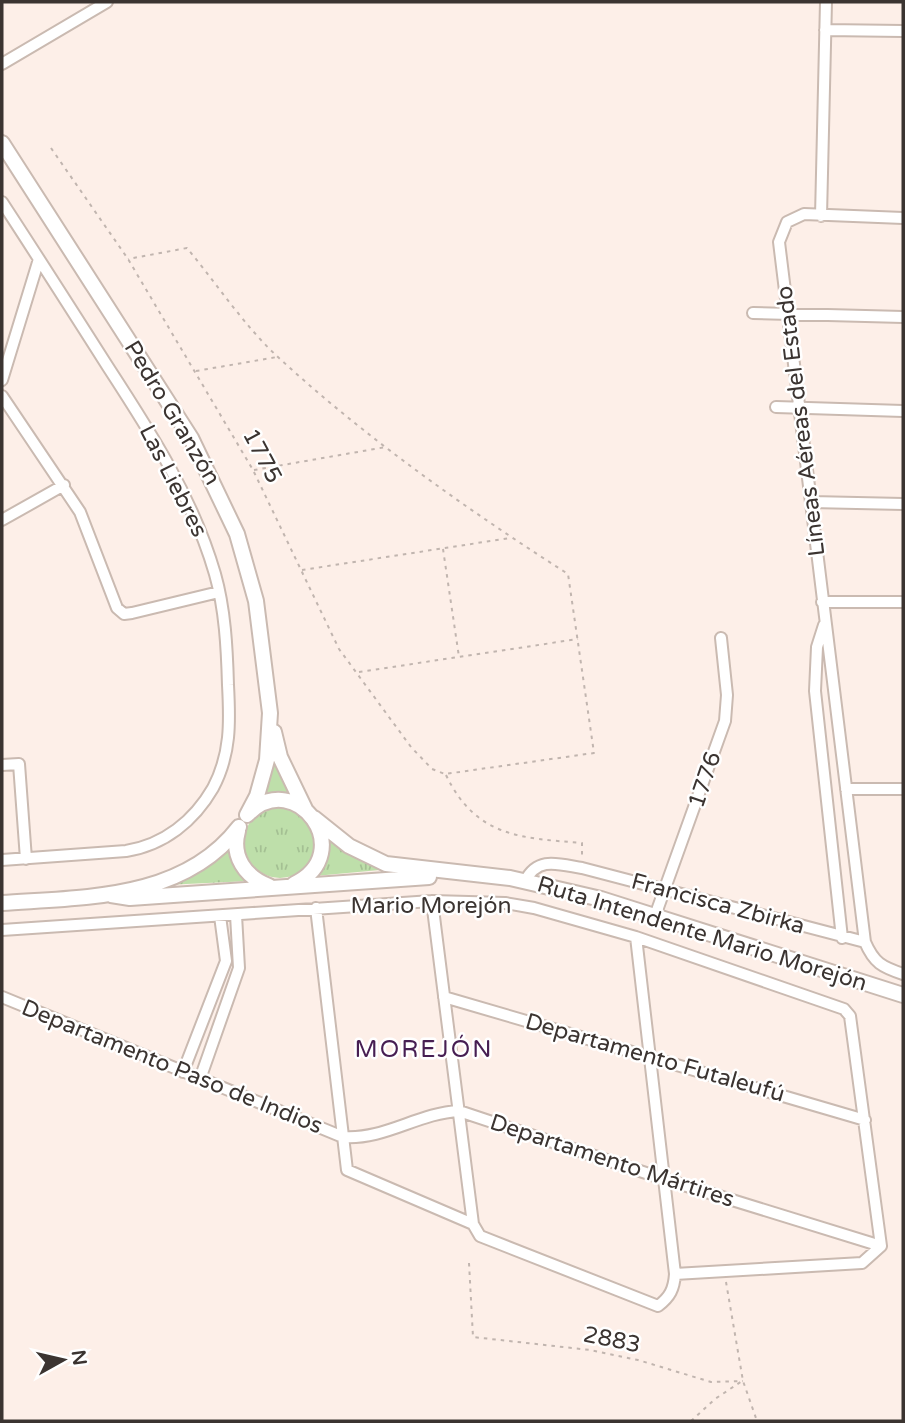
<svg xmlns="http://www.w3.org/2000/svg" width="905" height="1423" viewBox="0 0 905 1423" font-family="'Varela Round',sans-serif">
<style>
.grass{fill:url(#grass-tufts)}
.lines{fill:none;stroke-linecap:round;stroke-linejoin:round}
.street-casing{stroke:#cabab1;stroke-width:14}
.secondary-casing{stroke:#cabab1;stroke-width:18}
.path{stroke:#c1b5af;stroke-width:2;stroke-dasharray:3.5 5;stroke-linecap:butt}
.street{stroke:#fff;stroke-width:10}
.secondary{stroke:#fff;stroke-width:14}
.labels{text-anchor:middle;dominant-baseline:central;stroke-width:5;stroke-linejoin:round;paint-order:stroke}
.street-label{font-size:23px;fill:#3b3431;stroke:#fff}
.neighbourhood-label{font-size:24px;letter-spacing:2px;fill:#471e52;stroke:#fff}
</style>
<defs>
<pattern id="grass-tufts" width="24" height="20" patternUnits="userSpaceOnUse" patternTransform="scale(1.75)"><rect width="24" height="20" fill="#bedfaa"/><path d="M3 7l-1-3M5 7V3M7 7l1-3M15 17l-1-3M17 17v-4M19 17l1-3" fill="none" stroke="#a4c093"/></pattern>
</defs>
<rect width="100%" height="100%" fill="#fdefe8"/>
<path class="grass" d="M273,753L289,792L263,795Z
M244 842a36 36 0 1 1 72 0a36 36 0 1 1-72 0Z
M327,839L368,863L390,869L315,876Z
M231,844L249,881L165,885Z"/>
<g class="lines">
<defs>
<path id="street" d="M825,30L903,31
M2,64L107,2
M2,202C38,257 73,312 108,367C151,433 193,498 215,574C225,609 227,648 228,685C230,722 231,754 213,788C194,821 164,845 126,851L2,860
M821,216L826,2
M903,218L804,214L787,222L779,242L865,942C874,963 882,967 903,974
M753,313L903,317
M2,380L39,259
M2,396L80,512L117,608L124,614L132,613L219,592
M776,407L903,411
M811,502L903,504
M2,520L64,485
M822,602H903
M824,625L817,647L815,691L842,938
M2,765L19,764L26,859
M846,789H903
M525,881C538,856 558,864 582,868L865,942
M432,901L473,1224
M316,908L347,1170L473,1224L480,1236L658,1306C670,1297 674,1289 675,1274L636,937
M655,916L725,721L727,695L721,638
M2,930L432,901L505,903L534,908L636,937L844,1009L850,1016L881,1246
M2,997L343,1137C385,1140 418,1113 459,1111L664,1179L881,1246
M444,997L865,1120
M183,1072L226,961L220,916
M200,1079L239,968L236,915
M675,1274L862,1263L881,1246"/>
<path id="secondary" d="M2,143L191,438L237,534L256,601L270,713L267,760L257,796L247,815
M274,732L280,757L305,809
M248,814C296,766 359,853 294,884
M314,818L349,846L386,864L510,878L601,899L903,995
M238,831C231,856 245,877 269,886
M111,895L130,898L429,877
M2,903C85,897 183,900 239,827"/>
</defs>
<use href="#street" class="street-casing"/>
<use href="#secondary" class="secondary-casing"/>
<path class="path" d="M51,148L128,259L253,470L339,649L411,747L432,769L445,774L594,753L568,574C468,510 367,439 279,358C245,327 217,284 187,248L128,259
M196,371L277,357
M254,470L386,447
M443,549L459,657
M302,570L510,538
M359,672L578,639
M446,775C476,837 520,838 582,843V856
M469,1263L473,1337L590,1350L638,1360L711,1382L743,1381
M726,1282L743,1381L757,1421
M691,1421L715,1399L742,1381"/>
<use href="#street" class="street"/>
<use href="#secondary" class="secondary"/>
</g>
<g class="labels">
<g class="street-label">
<text transform="translate(172 413) rotate(59)">Pedro Granzón</text>
<text transform="translate(801 421) rotate(-97)">Líneas Aéreas del Estado</text>
<text transform="translate(262 456) rotate(62)">1775</text>
<text transform="translate(173 481) rotate(63)">Las Liebres</text>
<text transform="translate(705 780) rotate(-71)">1776</text>
<text transform="translate(718 904) rotate(15)">Francisca Zbirka</text>
<text x="431" y="906">Mario Morejón</text>
<text transform="translate(702 934) rotate(17)">Ruta Intendente Mario Morejón</text>
<text transform="translate(655 1058) rotate(16)">Departamento Futaleufú</text>
<text transform="translate(172 1067) rotate(22)">Departamento Paso de Indios</text>
<text transform="translate(612 1161) rotate(18)">Departamento Mártires</text>
<text transform="translate(612 1340) rotate(11)">2883</text>
</g>
<g class="neighbourhood-label">
<text x="424" y="1049">MOREJÓN</text>
</g>
</g>
<rect width="905" height="1423" fill="none" stroke="#3b3431" stroke-width="7"/>
<g transform="translate(63 1360) rotate(82)" stroke="#ffffff" stroke-width="5" paint-order="stroke">
<path d="M0-5L12 26L0 18L-12 26Z" fill="#3b3431"/>
<text y="-10" font-size="19" font-weight="bold" text-anchor="middle" fill="#3b3431">N</text>
</g>
</svg>
